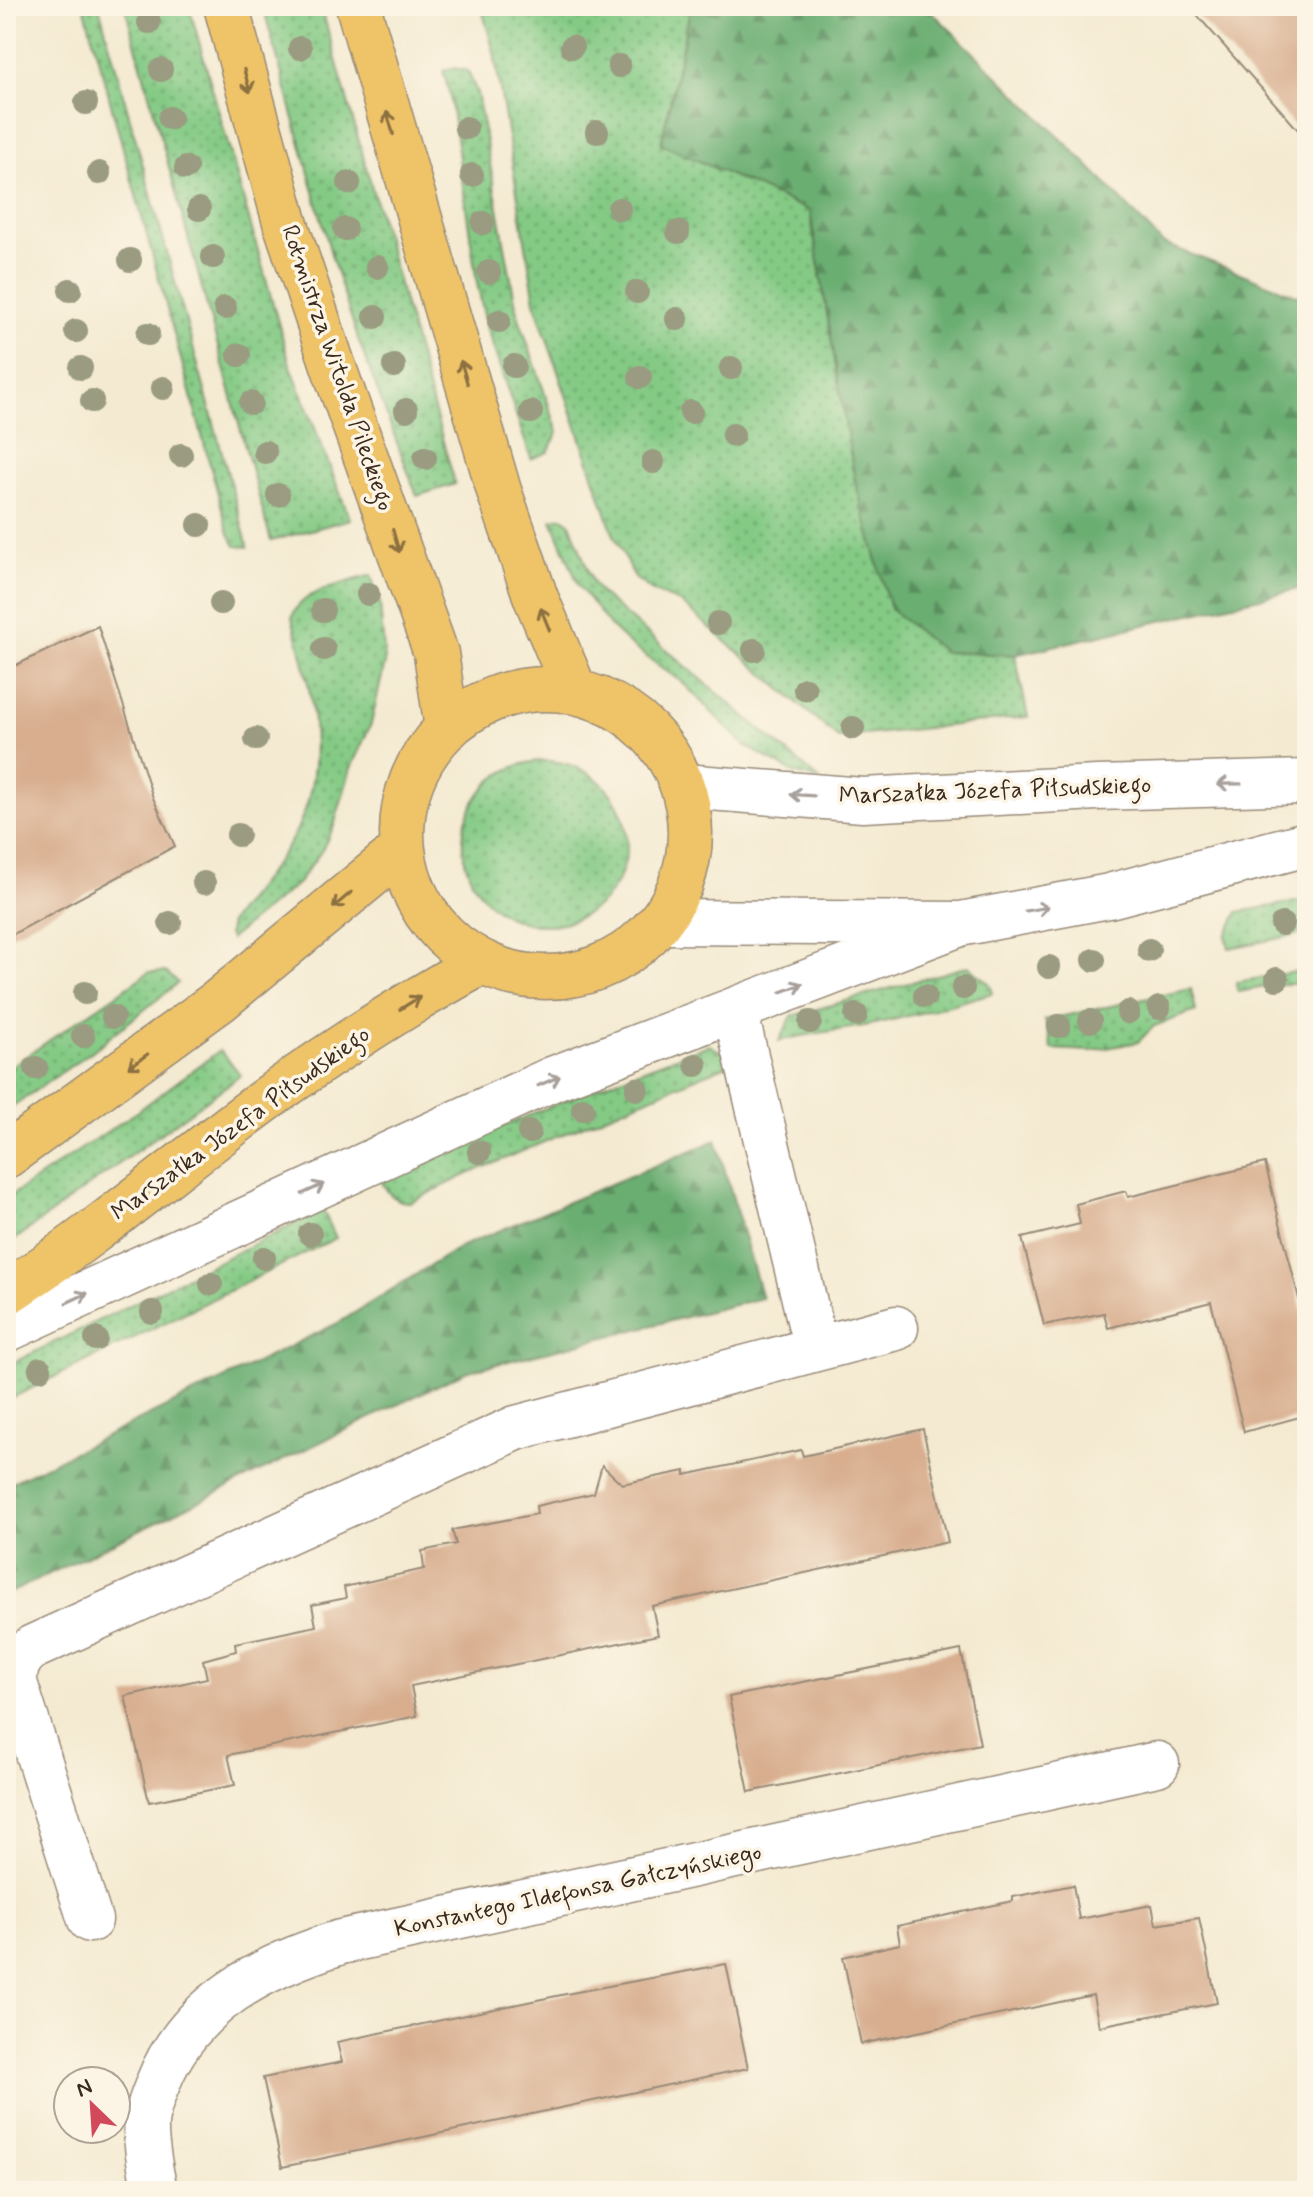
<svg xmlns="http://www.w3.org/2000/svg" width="1313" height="2197" viewBox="0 0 1313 2197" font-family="Mynerve,sans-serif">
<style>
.grass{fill:url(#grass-dots);stroke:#607a52;stroke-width:2}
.forest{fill:url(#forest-firs);stroke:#536c48;stroke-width:2}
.building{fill:#d8ae8f}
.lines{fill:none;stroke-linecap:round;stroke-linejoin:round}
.minor-casing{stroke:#988a78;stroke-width:47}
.major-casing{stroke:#988a78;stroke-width:47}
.minor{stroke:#fff;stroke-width:44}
.major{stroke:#efc469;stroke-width:44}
.tree{fill:#9a9b80}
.oneway{stroke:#8c6f40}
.oneway2{stroke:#a79f9a}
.labels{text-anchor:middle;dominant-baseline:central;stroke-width:7;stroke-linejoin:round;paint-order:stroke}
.street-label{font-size:24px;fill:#3b2a1e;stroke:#fcf5e5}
</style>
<defs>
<pattern id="grass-dots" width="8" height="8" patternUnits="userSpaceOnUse" patternTransform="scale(2)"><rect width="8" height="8" fill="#84ca85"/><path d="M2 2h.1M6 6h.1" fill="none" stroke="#6da46c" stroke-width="1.8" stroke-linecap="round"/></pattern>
<pattern id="forest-firs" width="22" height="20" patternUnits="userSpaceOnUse" patternTransform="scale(2)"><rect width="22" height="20" fill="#6bae72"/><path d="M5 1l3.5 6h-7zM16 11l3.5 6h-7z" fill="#598e5d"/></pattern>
</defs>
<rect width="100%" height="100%" fill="#fcf5e5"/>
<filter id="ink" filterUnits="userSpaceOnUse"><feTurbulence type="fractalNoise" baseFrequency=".0125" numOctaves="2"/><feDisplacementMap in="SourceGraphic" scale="16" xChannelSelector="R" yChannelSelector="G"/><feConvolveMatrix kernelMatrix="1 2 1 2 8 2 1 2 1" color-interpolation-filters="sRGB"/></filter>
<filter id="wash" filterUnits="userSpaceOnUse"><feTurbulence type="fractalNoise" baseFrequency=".006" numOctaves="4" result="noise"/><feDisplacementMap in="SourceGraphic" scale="32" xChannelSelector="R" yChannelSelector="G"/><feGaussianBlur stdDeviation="1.8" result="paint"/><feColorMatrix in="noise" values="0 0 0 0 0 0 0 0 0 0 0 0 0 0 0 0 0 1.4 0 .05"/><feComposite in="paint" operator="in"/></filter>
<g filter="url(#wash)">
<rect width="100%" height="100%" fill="#f4ead1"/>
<path class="grass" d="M84,6H99L248,547L236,546L229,534Z
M125,6H189L289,361L350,519L271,541Z
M263,6H321L455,484L417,496L358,339L333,261Z
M481,6H691L661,144L810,211L855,481L944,652L1015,655L1028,717L838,738L680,602L654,592L635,578L613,533L536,307L494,52Z
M454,68L468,71L477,93L517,312L558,432L548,452L531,459L487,329L477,283L450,96L443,71Z
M561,517L570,523L593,583L602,595L820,780L794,773L744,745L683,683L629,644L611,627L579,586L552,520Z
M371,575L380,603L385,663L371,724L351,768L334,826L322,850L298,883L230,939L228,934L230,922C249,896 272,871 289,844C332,775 313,691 292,618C299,589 347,584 371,575Z
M463 843a82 82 0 1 1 164 0a82 82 0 1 1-164 0Z
M1307,900V933L1229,948L1226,936L1238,912Z
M968,966L990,984L993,993C956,1003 920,1014 883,1022C848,1030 813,1032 779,1041L792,1016Z
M1307,970V984H1282L1238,992L1236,982Z
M149,972H166L178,983L91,1052L6,1111V1070Z
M1191,989L1196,1011L1154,1026L1138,1042L1091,1051L1052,1049L1045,1020Z
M709,1045L730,1057L732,1063L468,1174L411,1202C397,1203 388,1194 382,1182C489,1130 597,1085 709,1045Z
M220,1050L241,1075L6,1246V1199L135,1113Z
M323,1210L336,1238L6,1401V1366Z"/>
<path class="forest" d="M691,6H926L1091,168L1162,243L1307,299V587L1015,655L944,652L890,609L855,481L810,211L661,144Z
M716,1140L762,1298L465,1372L6,1595V1485L338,1323L460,1247Z"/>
<g id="blocks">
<path class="building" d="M1189,6H1307V140Z
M98,626L153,798L175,846L6,938V670Z
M1265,1163L1307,1331V1415L1244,1432L1211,1302L1108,1328L1104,1313L1044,1325L1022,1238L1080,1224L1076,1204L1126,1191L1128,1197Z
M923,1429L948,1542L652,1606L658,1635L411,1686L417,1716L228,1755L235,1785L149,1802L125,1696L207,1678L203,1660L236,1651L235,1643L316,1626L312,1605L346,1598L344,1587L424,1569L422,1551L456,1544L452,1530L537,1514L536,1506L594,1493L602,1465L622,1484L685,1471V1475L801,1450L803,1456Z
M961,1650L980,1744L749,1792L729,1697Z
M1073,1885L1079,1919L1152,1905L1156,1925L1199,1918L1217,2003L1099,2026L1093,1995L861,2044L843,1957L900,1944L897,1926L1013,1901V1897Z
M726,1964L748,2068L282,2167L263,2078L342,2062L337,2042L566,1994Z"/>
</g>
</g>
<g filter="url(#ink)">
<use href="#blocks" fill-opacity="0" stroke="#988a78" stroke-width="2"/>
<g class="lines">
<defs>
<path id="minor" d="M684,786L863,800L1097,788L1307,782
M661,922L960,924L1109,896L1307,844
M735,1010L816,1349
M6,1330L552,1079L960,924
M90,1920L15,1683C15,1666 19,1657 33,1647L516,1428L896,1328
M155,2191C151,2170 145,2146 146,2124C147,2110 153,2096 158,2083C189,2003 264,1966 341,1942L1157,1764"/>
<path id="major" d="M226,6L285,222L334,368L436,653L447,729
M358,6L499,491L536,598L575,691
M402 833a144 144 0 1 1 288 0a144 144 0 1 1-288 0Z
M6,1156L219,1001L402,850
M6,1293C100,1232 184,1159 275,1093C341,1046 409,1002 481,963"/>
</defs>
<use href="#minor" class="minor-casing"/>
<use href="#major" class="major-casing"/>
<use href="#minor" class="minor"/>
<use href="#major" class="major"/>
</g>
<g class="tree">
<circle cx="149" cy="22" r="12"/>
<circle cx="572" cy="47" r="12"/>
<circle cx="300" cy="48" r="12"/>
<circle cx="619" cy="66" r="12"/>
<circle cx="161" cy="70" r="12"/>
<circle cx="86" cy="103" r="12"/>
<circle cx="170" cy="118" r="12"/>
<circle cx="466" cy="128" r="12"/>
<circle cx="597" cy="132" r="12"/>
<circle cx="186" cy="168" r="12"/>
<circle cx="99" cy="173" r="12"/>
<circle cx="472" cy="175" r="12"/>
<circle cx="349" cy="183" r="12"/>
<circle cx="199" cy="209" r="12"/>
<circle cx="619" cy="209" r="12"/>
<circle cx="483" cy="223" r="12"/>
<circle cx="345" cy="229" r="12"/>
<circle cx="678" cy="232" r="12"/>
<circle cx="213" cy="257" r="12"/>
<circle cx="130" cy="260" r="12"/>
<circle cx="377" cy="267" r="12"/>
<circle cx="489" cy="272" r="12"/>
<circle cx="70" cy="290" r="12"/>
<circle cx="637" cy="292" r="12"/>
<circle cx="225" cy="308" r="12"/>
<circle cx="375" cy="317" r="12"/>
<circle cx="677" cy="319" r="12"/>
<circle cx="499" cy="321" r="12"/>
<circle cx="76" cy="331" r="12"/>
<circle cx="148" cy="334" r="12"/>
<circle cx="239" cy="355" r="12"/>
<circle cx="394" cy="366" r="12"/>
<circle cx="514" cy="366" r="12"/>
<circle cx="81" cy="368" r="12"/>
<circle cx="731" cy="368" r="12"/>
<circle cx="640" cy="377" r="12"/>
<circle cx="163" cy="388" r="12"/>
<circle cx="92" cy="401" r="12"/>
<circle cx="251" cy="403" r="12"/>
<circle cx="406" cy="410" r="12"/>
<circle cx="531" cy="412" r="12"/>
<circle cx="691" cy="412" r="12"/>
<circle cx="733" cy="435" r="12"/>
<circle cx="265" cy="452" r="12"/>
<circle cx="181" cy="455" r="12"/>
<circle cx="425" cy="458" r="12"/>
<circle cx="653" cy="462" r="12"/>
<circle cx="278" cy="495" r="12"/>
<circle cx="199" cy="525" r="12"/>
<circle cx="368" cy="594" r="12"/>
<circle cx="221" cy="603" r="12"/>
<circle cx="323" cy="610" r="12"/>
<circle cx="718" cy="623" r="12"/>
<circle cx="324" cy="649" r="12"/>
<circle cx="754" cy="650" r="12"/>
<circle cx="805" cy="689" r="12"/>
<circle cx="853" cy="728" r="12"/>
<circle cx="256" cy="739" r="12"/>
<circle cx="238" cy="835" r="12"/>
<circle cx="204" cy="883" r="12"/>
<circle cx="170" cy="923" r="12"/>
<circle cx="1282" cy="924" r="12"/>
<circle cx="1149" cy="950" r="12"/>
<circle cx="1094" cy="960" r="12"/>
<circle cx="1049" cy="967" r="12"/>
<circle cx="1277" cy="979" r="12"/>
<circle cx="963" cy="988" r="12"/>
<circle cx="85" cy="993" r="12"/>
<circle cx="925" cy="996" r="12"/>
<circle cx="1159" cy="1008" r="12"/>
<circle cx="1128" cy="1012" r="12"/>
<circle cx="856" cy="1015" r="12"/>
<circle cx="113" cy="1017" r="12"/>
<circle cx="1090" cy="1021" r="12"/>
<circle cx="810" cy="1022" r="12"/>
<circle cx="1059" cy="1026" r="12"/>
<circle cx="83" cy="1036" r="12"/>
<circle cx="696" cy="1065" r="12"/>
<circle cx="36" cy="1068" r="12"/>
<circle cx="637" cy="1089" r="12"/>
<circle cx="583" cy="1109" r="12"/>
<circle cx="529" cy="1132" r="12"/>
<circle cx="479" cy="1152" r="12"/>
<circle cx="310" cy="1234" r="12"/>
<circle cx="264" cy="1258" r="12"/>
<circle cx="211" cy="1284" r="12"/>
<circle cx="152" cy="1312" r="12"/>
<circle cx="96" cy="1339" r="12"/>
<circle cx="40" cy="1369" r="12"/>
</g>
<defs><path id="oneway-shaft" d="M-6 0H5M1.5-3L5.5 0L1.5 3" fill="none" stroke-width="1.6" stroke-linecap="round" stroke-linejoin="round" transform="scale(2)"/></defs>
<g class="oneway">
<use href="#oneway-shaft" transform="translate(247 81) rotate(75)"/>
<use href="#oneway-shaft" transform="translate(390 123) rotate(-106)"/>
<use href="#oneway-shaft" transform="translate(464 372) rotate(-106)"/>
<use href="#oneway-shaft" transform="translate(396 541) rotate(74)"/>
<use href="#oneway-shaft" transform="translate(545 619) rotate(-112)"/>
<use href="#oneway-shaft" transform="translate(342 900) rotate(140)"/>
<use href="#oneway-shaft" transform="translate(410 1003) rotate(-32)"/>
<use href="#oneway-shaft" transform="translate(138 1061) rotate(144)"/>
</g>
<g class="oneway2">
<use href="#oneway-shaft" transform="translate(1229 784) rotate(179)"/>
<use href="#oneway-shaft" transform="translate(802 795) rotate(-176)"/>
<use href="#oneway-shaft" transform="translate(1037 909) rotate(-10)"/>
<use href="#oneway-shaft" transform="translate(792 988) rotate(-21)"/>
<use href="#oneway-shaft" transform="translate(549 1081) rotate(-23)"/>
<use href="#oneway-shaft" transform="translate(313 1189) rotate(-25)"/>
<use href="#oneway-shaft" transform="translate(77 1298) rotate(-25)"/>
</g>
</g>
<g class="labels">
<g class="street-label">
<text transform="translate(337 368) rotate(71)">Rotmistrza Witolda Pileckiego</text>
<text transform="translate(995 791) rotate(-2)">Marszałka Józefa Piłsudskiego</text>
<text transform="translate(241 1124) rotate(-36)">Marszałka Józefa Piłsudskiego</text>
<text transform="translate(578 1891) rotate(-12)">Konstantego Ildefonsa Gałczyńskiego</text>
</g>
</g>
<rect width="1313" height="2197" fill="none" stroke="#fcf5e5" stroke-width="32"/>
<g transform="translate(92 2105) rotate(335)"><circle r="38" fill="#fcf5e5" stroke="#afa495" stroke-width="2"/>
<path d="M0-6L14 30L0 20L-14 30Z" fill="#d1495b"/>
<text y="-12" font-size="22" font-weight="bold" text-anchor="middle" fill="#3b2a1e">N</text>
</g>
</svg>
